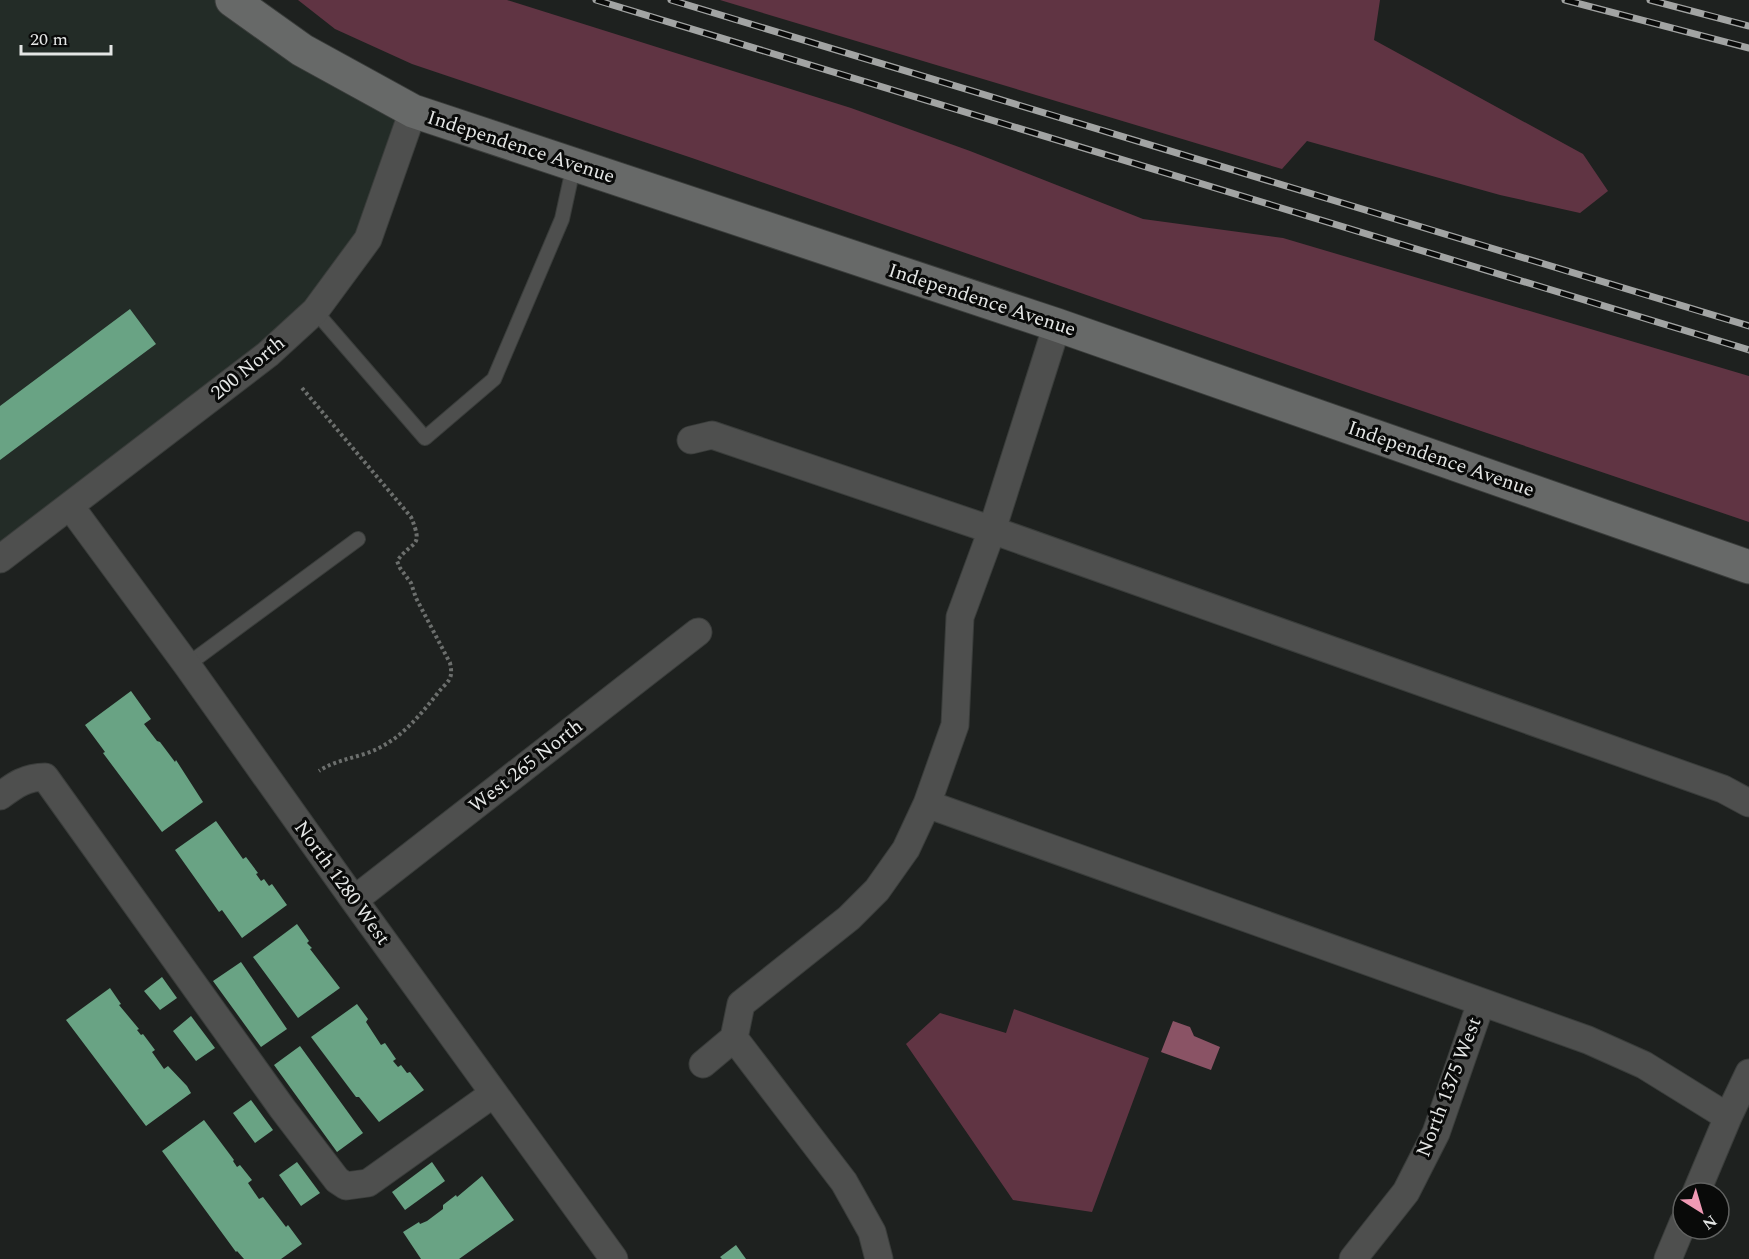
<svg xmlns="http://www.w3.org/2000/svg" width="1749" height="1259" viewBox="0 0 1749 1259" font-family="Spectral,serif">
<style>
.built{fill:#232c27}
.green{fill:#603443}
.water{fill:#8a5365}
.building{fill:#69a384}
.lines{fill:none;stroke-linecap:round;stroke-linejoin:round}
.lane-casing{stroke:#3a3d3b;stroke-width:16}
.street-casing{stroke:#3a3d3b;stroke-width:29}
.secondary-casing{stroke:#3a3d3b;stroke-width:35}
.path{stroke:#6c6f6d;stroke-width:4;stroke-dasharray:3 3;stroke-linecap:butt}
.lane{stroke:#4e4f4e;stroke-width:14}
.street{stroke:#4e4f4e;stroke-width:27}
.secondary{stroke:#676968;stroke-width:33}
.rail-casing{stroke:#a2a4a3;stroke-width:7}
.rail{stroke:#090a09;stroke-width:4.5;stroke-dasharray:14;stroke-linecap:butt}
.labels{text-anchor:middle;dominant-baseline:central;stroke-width:6;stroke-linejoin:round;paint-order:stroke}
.street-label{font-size:20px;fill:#e4e6e5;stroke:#090a09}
</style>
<rect width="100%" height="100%" fill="#1e211f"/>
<path class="built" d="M0,0H223L413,111L402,147L315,311L0,559Z"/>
<path class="green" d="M298,0H507L851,108L970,151L1143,219L1283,238L1749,376V522L1360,390L692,158L412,64L335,29Z
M720,0H1380L1374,40L1583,154L1608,191L1580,213L1500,195L1307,141L1282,169Z
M1014,1009L1149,1058L1092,1212L1013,1200L906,1044L940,1013L1006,1033Z"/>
<path class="water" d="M1173,1021L1190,1027L1194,1036L1220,1047L1211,1070L1161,1052Z"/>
<path class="building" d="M130,309L156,344L0,460V406Z
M131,691L151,719L144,724L157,741L160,742L175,762L176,760L203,802L162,832L103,753L105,752L85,725Z
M216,821L243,859L246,857L258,873L256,874L261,881L264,879L269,886L272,884L287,905L242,938L222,910L219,912L175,850Z
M297,924L309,941L307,943L312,948L310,949L340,988L298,1018L253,957Z
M241,962L287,1029L261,1047L213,981Z
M162,977L177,998L160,1010L144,991Z
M110,988L121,1004L119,1005L139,1029L137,1030L141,1035L143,1034L155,1050L152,1052L164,1069L168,1066L187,1086L191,1093L146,1126L66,1020Z
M357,1004L368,1019L366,1022L381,1045L385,1043L396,1059L393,1061L398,1067L401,1065L407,1073L410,1072L424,1090L379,1122L359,1097H356L311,1037Z
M191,1016L215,1048L196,1061L173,1031Z
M300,1046L363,1133L337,1152L274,1065Z
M251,1100L273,1130L255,1143L233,1113Z
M204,1120L234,1160L233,1161L237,1167L240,1165L252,1180L248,1183L259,1199L263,1197L286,1227L288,1225L302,1244L281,1259H244L237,1251L236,1252L162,1151Z
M297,1162L320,1193L301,1206L279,1175Z
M432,1162L445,1181L405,1210L392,1192Z
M482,1176L514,1220L459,1259H421L403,1232L419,1222L420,1224L427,1221L443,1209V1205L456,1195L457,1197Z
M736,1245L746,1259H722L720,1257Z"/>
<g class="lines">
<defs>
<path id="lane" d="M315,311L425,438L494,379L562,219L574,164
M187,665L358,539"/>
<path id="street" d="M691,440L712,435L992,530L1723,789L1749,803
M70,506L187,665L354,900L614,1259
M0,559L268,354L315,311L368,239L413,111
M0,796C15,785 26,777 45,777L282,1108L337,1180L346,1186L368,1183L493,1094
M927,804L1588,1040L1644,1065L1728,1117
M354,900L698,632
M703,1064L734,1038
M1696,1193L1728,1117L1749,1073
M879,1259L872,1232L844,1182L734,1038L741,1004L849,918L877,890L906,849L927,804L955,725L960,617L992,530L1057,325
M1353,1259L1406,1192L1436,1133L1481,1003
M1668,1259L1683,1223"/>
<path id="secondary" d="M232,0L302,50L413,111L1057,325L1749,567"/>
</defs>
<use href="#lane" class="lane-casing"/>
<use href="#street" class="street-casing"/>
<use href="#secondary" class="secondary-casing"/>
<path class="path" d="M302,388L411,517C424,549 413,539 397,561L400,568L411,583L416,598L450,663C454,681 447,681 437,694C418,718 397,743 367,753C350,759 334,761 319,771"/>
<use href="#lane" class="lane"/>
<use href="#street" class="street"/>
<use href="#secondary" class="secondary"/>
<defs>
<path id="rail" d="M596,0L1749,350
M671,0L1749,326
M1565,0L1749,48
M1650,0L1749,26"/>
</defs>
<use href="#rail" class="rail-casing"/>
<use href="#rail" class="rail"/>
</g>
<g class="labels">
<g class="street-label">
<text transform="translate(521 147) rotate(18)">Independence Avenue</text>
<text transform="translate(982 300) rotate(18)">Independence Avenue</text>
<text transform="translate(248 368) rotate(-39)">200 North</text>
<text transform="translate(1441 459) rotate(19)">Independence Avenue</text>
<text transform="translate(526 766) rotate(-38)">West 265 North</text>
<text transform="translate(342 883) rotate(54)">North 1280 West</text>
<text transform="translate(1449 1087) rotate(-69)">North 1375 West</text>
</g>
</g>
<g transform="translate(1701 1211) rotate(143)"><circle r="28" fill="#090a09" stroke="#616261" stroke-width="1.5"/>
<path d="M0-4.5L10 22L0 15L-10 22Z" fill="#f09ab5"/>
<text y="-9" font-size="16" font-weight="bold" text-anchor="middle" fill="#e4e6e5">N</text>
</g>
<path d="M21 45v9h90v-9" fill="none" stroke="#e4e6e5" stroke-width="3"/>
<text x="30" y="45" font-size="18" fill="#e4e6e5" stroke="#090a09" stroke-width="4.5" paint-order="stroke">20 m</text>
</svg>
